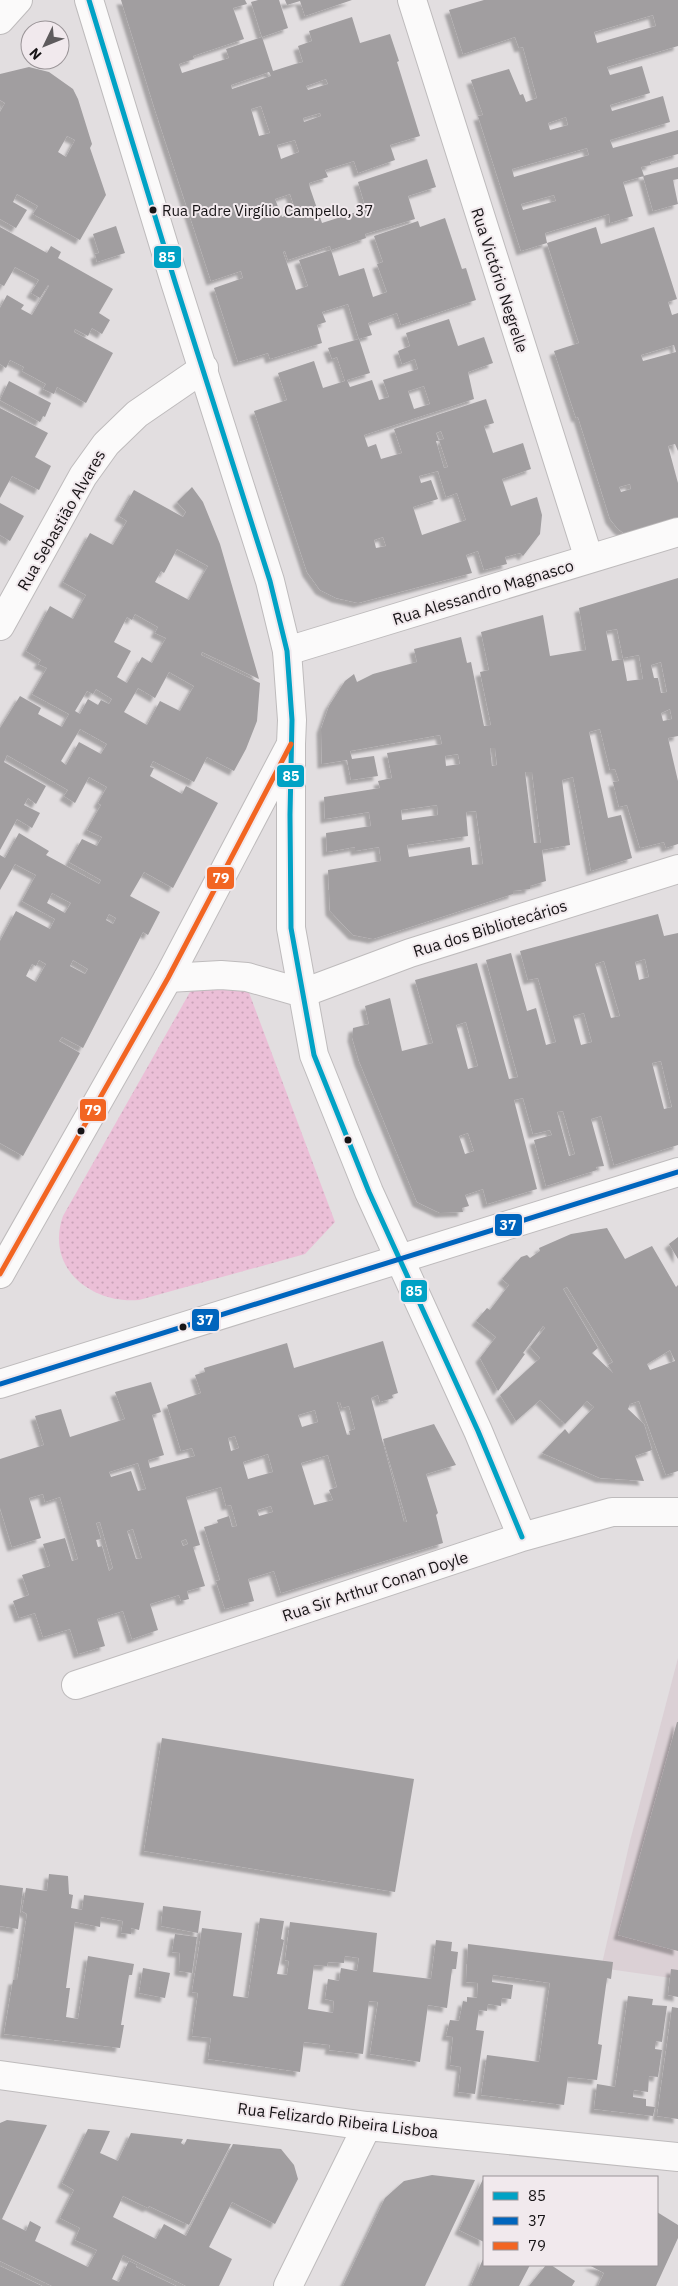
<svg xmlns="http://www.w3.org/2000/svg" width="678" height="2286" viewBox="0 0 678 2286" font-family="'IBM Plex Sans',sans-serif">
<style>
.built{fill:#dbd0d5}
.park{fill:url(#park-dots)}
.building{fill:#a19ea0;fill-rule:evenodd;filter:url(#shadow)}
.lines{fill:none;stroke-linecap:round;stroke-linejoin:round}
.minor-casing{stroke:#bebbbc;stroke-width:30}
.tertiary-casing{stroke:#bebbbc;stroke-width:30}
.minor{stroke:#fbfafa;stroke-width:28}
.tertiary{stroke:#fbfafa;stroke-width:28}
.bus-1-casing{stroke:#f1e9ed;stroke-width:9}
.bus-2-casing{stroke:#f1e9ed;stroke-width:9}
.bus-3-casing{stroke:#f1e9ed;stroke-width:9}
.bus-1{stroke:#01a2c5;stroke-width:5}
.bus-2{stroke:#0065bd;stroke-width:5}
.bus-3{stroke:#f26522;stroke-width:5}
.bus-dot{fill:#171416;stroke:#f1e9ed;stroke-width:2}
.labels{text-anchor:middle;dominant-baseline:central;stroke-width:4;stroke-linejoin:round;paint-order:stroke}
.bus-label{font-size:15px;fill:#171416;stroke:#f1e9ed;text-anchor:start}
.street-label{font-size:16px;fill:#171416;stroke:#f1e9ed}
.line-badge{stroke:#f1e9ed;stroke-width:2}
.badge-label{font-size:14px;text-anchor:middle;font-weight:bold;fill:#fff}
</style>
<defs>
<pattern id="park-dots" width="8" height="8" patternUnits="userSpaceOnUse" patternTransform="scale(1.25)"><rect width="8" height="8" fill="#ebbfd7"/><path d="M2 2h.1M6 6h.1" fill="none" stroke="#c9a3b8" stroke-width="1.8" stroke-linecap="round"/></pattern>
<filter id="shadow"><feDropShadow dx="-4.5" dy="4.5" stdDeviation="1" flood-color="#0004"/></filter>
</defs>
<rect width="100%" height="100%" fill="#e2dee0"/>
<path class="built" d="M678,1658V1979L601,1968L630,1841Z"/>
<path class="park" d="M239,966L335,1222L305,1254L139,1300C90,1304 45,1267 63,1216L190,992Z"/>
<path class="building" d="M121,0H245L247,4L233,8L244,39L193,56L194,59L179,64L182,73L229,58L226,49L262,37L273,71L295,64L303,62L298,46L312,41L309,31L352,17L360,43L390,34L399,61L397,62L420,136L390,145L395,160L358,173L354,161L325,170L328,177L309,183L310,188L322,223L366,209L358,182L427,159L436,187L408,196L415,219L365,234L366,238L331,250L330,246L288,260L285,251L283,252L296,290L308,286L299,260L331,250L339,276L364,268L373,297L387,292L377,264L383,262L374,236L418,221L420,227L445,218L462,269L466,268L476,300L401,325L397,313L368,323L372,335L359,339L348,304L322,312L326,322L317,325L322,343L270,359L268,353L238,362L214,288L243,278L241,271L211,281L155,110ZM269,72L271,76L232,89L231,85ZM326,79L328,84L308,90L306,86ZM261,106L270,133L259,136L251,109ZM320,113L321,116L304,122L303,118ZM295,140L299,152L281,159L277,145ZM290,194L296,212L282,217L275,199Z
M258,0H279L288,28L262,37L251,2Z
M285,0H352L305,16L300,1L287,5Z
M484,0H678V46L607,67L610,75L642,66L650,93L610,105L612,111L663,96L670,122L610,140L613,148L678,130V154L650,162L651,165L641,167L644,176L623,182L633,216L610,223L609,214L545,233L547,243L521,251L478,116L483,115L471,80L509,69L520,95L523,94L526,102L537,98L523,47L519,48L515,37L463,54L449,10ZM653,15L656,26L597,43L594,32ZM566,117L568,125L550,130L548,123ZM587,148L589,155L514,177L512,169ZM554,195L556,201L523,210L521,204Z
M29,67L49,72L73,89L78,99L92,144L90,148L106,195L80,240L33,214L38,206L17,194L13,202L27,210L16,228L0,219V112L5,103L0,100V74ZM67,136L75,140L66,157L58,152Z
M678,167V179L673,180L678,204L653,211L643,176Z
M116,226L125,253L97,262L95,254L99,253L93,234Z
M0,227L47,253L51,246L61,252L58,258L113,289L99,313L110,320L102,334L92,328L88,336L75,329L74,332L113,353L86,403L57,387L54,394L43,389L46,384L22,371L24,367L10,360L6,368L0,364V308L7,295L24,305L21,309L32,315L49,286L48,285L40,298L31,293L39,280L15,267L4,286L0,284Z
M596,227L601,244L654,227L677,299L668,302L672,315L678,313V451L675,444L668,446L678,483V522L628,536L618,529L610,519L578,417L576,418L554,351L579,343L547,243ZM674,345L676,352L643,361L641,355ZM630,484L631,489L621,492L619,487Z
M449,319L458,346L484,337L493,363L468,372L474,399L364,435L368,447L376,444L381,459L402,453L394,429L486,399L494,423L484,426L493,453L523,443L531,469L502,479L511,506L537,497L542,515L540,534L523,556L520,553L505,557L507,564L484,570L478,551L466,555L472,573L358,603L336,598L320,590L307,572L254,411L287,400L278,373L314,361L323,388L345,381L337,357L332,359L328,348L359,339L370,373L347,380L350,387L372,380L379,400L389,397L383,380L418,369L415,359L402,364L398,351L410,346L406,333ZM424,386L430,404L414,409L408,391ZM441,431L444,439L439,440L448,467L444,468L436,441H439L436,433ZM438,471L446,497L457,493L466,520L422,535L413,507L438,499L431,480L421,483L419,476ZM383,537L386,546L376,548L374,540Z
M9,381L51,403L45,417L43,416L40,422L0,400Z
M0,408L48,433L35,457L51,466L39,490L12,476L0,498Z
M192,487L203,502L220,544L259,679L202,652L201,655L260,683L257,721L246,749L234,771L207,757L194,782L153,761L150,767L154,768L150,776L182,794L186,786L218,803L173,888L144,872L130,896L160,912L148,935L143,932L83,1048L62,1037L59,1041L80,1053L23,1156L0,1143V941L16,911L50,929L55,919L22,901L36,875L15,864L0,890V855L5,858L19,833L49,851L46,855L99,884L101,880L69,862L82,839L97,846L102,837L87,830L101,805L98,803L107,787L89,777L75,803L64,796L68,790L7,755L4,762L46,786L36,804L28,798L24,805L40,813L32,828L17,819L0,850V728L20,696L41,708L38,714L62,727L69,714L32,694L47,668L38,664L41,660L26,651L50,606L73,619L86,595L63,582L90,533L113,545L127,521L119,516L134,490L183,517L186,512L177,502ZM177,549L208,566L189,600L155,582L161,571L164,573ZM135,614L158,627L155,633L166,638L152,663L142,657L127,683L117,677L131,651L114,642L127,617L132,620ZM169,672L194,686L180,711L160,701L147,725L124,712L138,688L155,698ZM96,689L112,699L109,704L101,700L98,705L88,699L80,714L75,711L87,691L93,694ZM80,729L107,744L101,754L79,742L66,765L61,761ZM52,893L71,903L65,913L47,903ZM109,914L116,918L113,924L106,920ZM39,960L46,964L36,982L26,976L32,964L36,966ZM73,960L88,969L85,974L70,966Z
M0,503L24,516L10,541L0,535Z
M678,578V736L668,738L678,781V844L666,848L664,842L640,848L627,805L619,807L613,782L619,781L615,769L610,770L600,729L589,732L608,818L621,815L632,858L591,871L573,777L562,780L570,845L542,850L546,881L530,886V889L513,891V894L373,939L353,935L330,911L328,870L381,861L379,847L355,851V847L327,852L326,833L371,826L369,812L325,819L324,797L380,788L378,781L392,778L387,753L442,744L440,735L350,751L352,759L374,756L378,776L351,780L347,760L322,764L321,729L329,706L345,681L354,674L357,682L373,674L417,662L414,649L461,637L467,663L471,662L484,726L491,725L480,672L489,670L481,632L543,615L550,656L586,650L579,608ZM617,629L623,658L639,655L643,679L627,681L623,659L612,661L606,631ZM661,662L667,692L661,693L658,678H654L651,665ZM670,709L672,719L663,721L661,713ZM490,748H495L497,765L492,766ZM458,754L460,764L446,766L445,756ZM525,772H532L541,843H534ZM437,805L438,815L402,820L401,810ZM476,811L483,864L472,865L470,847L409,857L407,845L468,836L466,812Z
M658,914L664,936L678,933V1145L614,1165L601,1116L591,1119L604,1166L596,1167L597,1170L546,1186L534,1140L552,1135L550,1130L533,1134L523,1098L514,1100L537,1189L487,1204L483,1189L465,1195L469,1206L462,1208L463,1212L440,1213L417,1202L359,1061L352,1037L353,1028L369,1024L365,1006L390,998L402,1051L433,1043L415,980L477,963L509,1079L518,1077L486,960L511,953L527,1011L536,1008L546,1045L556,1042L538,978L528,980L520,951ZM645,959L649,977L639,980L635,962ZM604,961L620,1016L611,1018L595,964ZM584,1013L592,1042L581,1045L573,1016ZM466,1022L478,1066L468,1069L456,1025ZM661,1061L672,1107L664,1109L652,1063ZM563,1111L575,1154L569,1156L557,1112ZM468,1133L474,1151L465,1154L459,1136Z
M607,1228L625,1259L652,1246L676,1287L678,1285V1471L666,1475L639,1401L630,1404L628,1409L644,1424L652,1450L635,1456L644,1481L600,1478L542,1453L565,1429L569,1434L594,1407L587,1401L565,1424L540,1400L516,1421L500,1395L540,1358L530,1347L545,1328L543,1326L523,1353L525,1354L498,1391L480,1358L496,1337L476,1321L487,1308L490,1310L509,1285L502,1279L521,1257L527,1255L530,1258L540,1251L539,1248L571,1234ZM567,1287L613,1362L608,1365L613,1373L592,1353L598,1348L563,1289ZM670,1350L675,1361L650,1370L647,1364Z
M678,1237V1259L669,1244Z
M383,1341L398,1393L392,1395L393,1398L380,1402L378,1395L371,1398L404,1522H407L383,1439L434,1424L456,1465L426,1474L438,1513L436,1515L443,1543L281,1593L274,1571L248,1579L254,1601L225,1609L216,1581L220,1580L204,1527L218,1523L217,1520L229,1516L232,1527L237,1526L231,1505L226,1506L221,1487L186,1497L200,1545L193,1547L205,1586L187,1591L189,1599L181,1601L179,1595L150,1604L158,1630L132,1639L123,1611L97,1619L105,1646L78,1654L70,1629L43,1637L35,1613L19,1618L13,1601L29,1595L22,1575L50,1566L43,1544L65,1538L72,1561L78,1559L60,1497L45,1502L43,1494L29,1498L41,1538L12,1547L0,1508V1459L44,1445L35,1416L61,1409L70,1437L125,1419L115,1392L151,1382L161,1412L152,1415L164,1455L148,1460L150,1468L195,1456L192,1448L181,1451L167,1405L201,1393L195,1375L205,1372L204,1368L287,1343L294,1368ZM337,1402H340L342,1408L349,1406L355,1429L349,1431L350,1435H347ZM315,1410L318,1422L302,1427L298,1415ZM235,1436L239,1448L231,1451L228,1438ZM268,1454L273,1472L248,1479L243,1462ZM328,1455L337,1487L329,1490L333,1500L314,1505L301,1463ZM138,1463L146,1489L138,1491L131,1471L111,1477L109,1472ZM271,1506L273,1512L259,1516L257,1510ZM100,1522L113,1568L109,1571L102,1546L98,1547L96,1540L101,1539L96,1523ZM133,1529L142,1558L136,1559L127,1531ZM186,1539L188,1544L183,1546L181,1541Z
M677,1722H678V1951L618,1935Z
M162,1738L414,1779L395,1892L144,1851Z
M49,1874L68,1876L69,1894L73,1895L71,1908L82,1910L84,1895L144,1903L139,1930L131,1928V1934L121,1933L123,1921L101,1917L100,1927L75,1922L66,1988H70L66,2017L78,2019L88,1956L134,1964L132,1975H129L121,2025H124L120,2048L4,2034L13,1980H17L27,1914L22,1911L26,1888L47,1891Z
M0,1885L23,1888L18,1929L0,1926Z
M163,1906L201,1911L198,1933L161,1926Z
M260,1918L284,1921L281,1939L284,1940L277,1974L287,1975L289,1961L285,1960L290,1922L377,1933L373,1972L431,1979L436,1940L452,1942L451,1951L458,1952L456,1969H452L447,2008L428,2005L420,2062L370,2054L378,2002L369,2001L363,2054L329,2050L330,2045L304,2042L300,2072L208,2059L211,2038L192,2036L198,1993L192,1992L202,1928L242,1933L233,1996L248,1998ZM345,1956L359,1958L357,1971L341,1968L339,1981L328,1979L325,1999L334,2001L333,2013L308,2009L314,1965L327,1966L328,1962L344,1963Z
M175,1934L197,1937L192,1973L179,1971L180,1953L172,1952Z
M468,1944L613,1962L611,1979L607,1978L598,2044L602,2045L597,2080L568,2077L564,2105L481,2095L487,2055L539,2062L550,1983L493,1975L492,1982L513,1985L511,1999L502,1998L501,2006L488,2004L487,2011L479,2010L476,2030L484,2031L475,2094L458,2092L461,2067L450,2065L453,2037L446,2036L450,2020L459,2021L463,2001L467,2002V1997L477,1998L478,1983L466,1982Z
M143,1968L170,1973L165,1998L139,1993Z
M671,1969L678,1970V1997L668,1995Z
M628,1996L653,1999L652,2005L667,2006L662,2042L656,2041L655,2049L662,2050L658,2077L649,2076L648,2092L634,2090L633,2097L646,2099V2106L655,2107L653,2116L594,2109L597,2084L615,2087Z
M672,2007L678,2008V2119L657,2116Z
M7,2120L47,2125L2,2219L26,2231L30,2221L41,2227L35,2241L88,2267L97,2250L75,2240L80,2228L60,2218L74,2190L62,2183L88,2129L110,2131L100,2153L118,2161L131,2133L183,2139L181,2143L184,2145L187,2139L231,2144L189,2225L149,2206L148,2208L123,2196L113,2217L156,2239L164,2224L186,2236L233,2144L281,2149L294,2165L298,2179L275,2224L232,2202L209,2247L232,2259L219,2286H186L123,2255L112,2279L119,2282L129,2261L137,2265L136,2267L176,2286H52L0,2261V2123Z
M432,2175L475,2180L425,2286H343L385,2198L404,2181Z
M484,2177V2242L459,2230Z
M657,2212L678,2225V2238L656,2286H598L604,2273L589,2265H657Z
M484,2257V2265H530L519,2286H471Z
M546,2265H551L575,2281L572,2286H529Z
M0,2266L42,2286H0Z"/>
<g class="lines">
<defs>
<path id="minor" d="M412,0L589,559
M0,20L18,0
M0,626L83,476L106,444L137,414L204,368
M287,651L678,532
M291,744V928L314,1055L369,1192L478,1431L522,1537
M168,978L221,975L247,977L303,993L410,953L678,869
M0,1384L678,1172
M76,1685L522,1537L612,1512H678
M0,2075L367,2126L678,2157
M288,2286L367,2126"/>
<path id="tertiary" d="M0,1274L168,978L291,744L292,720L287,651L270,581L175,282L89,0"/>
</defs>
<use href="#minor" class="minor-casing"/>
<use href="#tertiary" class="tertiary-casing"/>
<use href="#minor" class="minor"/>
<use href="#tertiary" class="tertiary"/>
<defs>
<path id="bus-1" d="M89,0L175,282L270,581L287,651L292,720L290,815L291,928L314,1055L369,1192L478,1431L522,1537"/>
<path id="bus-2" d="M0,1384L678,1172"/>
<path id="bus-3" d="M0,1274L168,978L291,744"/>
</defs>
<use href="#bus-1" class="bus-1-casing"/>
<use href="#bus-2" class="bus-2-casing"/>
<use href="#bus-3" class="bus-3-casing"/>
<use href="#bus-1" class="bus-1"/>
<use href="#bus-2" class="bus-2"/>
<use href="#bus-3" class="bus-3"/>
</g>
<g class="bus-dot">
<circle cx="153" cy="210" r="4.5"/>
<circle cx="81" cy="1131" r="4.5"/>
<circle cx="348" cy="1140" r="4.5"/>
<circle cx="183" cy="1327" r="4.5"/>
</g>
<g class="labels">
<g class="bus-label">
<text x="162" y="210">Rua Padre Virgílio Campello, 37</text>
</g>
<g class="street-label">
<text transform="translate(500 280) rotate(72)">Rua Victório Negrelle</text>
<text transform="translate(61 520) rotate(-60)">Rua Sebastião Alvares</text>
<text transform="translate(483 592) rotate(-17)">Rua Alessandro Magnasco</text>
<text transform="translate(490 928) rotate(-17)">Rua dos Bibliotecários</text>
<text transform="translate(375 1586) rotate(-18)">Rua Sir Arthur Conan Doyle</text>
<text transform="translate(338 2120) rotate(7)">Rua Felizardo Ribeira Lisboa</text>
</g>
</g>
<g class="line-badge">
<rect x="153" y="245" width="29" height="24" rx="5" fill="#01a2c5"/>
<rect x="276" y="764" width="29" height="24" rx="5" fill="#01a2c5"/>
<rect x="206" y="866" width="29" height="24" rx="5" fill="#f26522"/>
<rect x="79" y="1098" width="28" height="24" rx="5" fill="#f26522"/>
<rect x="494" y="1213" width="29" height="24" rx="5" fill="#0065bd"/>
<rect x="400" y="1279" width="28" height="24" rx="5" fill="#01a2c5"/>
<rect x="191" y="1308" width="29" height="24" rx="5" fill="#0065bd"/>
</g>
<g class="badge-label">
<text x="167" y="262">85</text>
<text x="291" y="781">85</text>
<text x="221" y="883">79</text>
<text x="93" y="1115">79</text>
<text x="508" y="1230">37</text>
<text x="414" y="1296">85</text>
<text x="205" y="1325">37</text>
</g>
<rect x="483" y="2176" width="175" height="90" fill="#f1e9ed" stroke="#9a9497"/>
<rect x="493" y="2192" width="25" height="8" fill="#01a2c5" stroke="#9a9497"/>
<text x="528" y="2201" font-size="15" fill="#171416">85</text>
<rect x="493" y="2217" width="25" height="8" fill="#0065bd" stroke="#9a9497"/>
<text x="528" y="2226" font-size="15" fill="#171416">37</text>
<rect x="493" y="2242" width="25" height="8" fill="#f26522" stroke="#9a9497"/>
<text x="528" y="2251" font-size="15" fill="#171416">79</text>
<g transform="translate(45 45) rotate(227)"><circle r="24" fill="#f1e9ed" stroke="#9a9497"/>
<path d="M0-4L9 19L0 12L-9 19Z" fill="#5e5b5d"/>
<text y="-8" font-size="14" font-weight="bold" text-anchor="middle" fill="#171416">N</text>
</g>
</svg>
